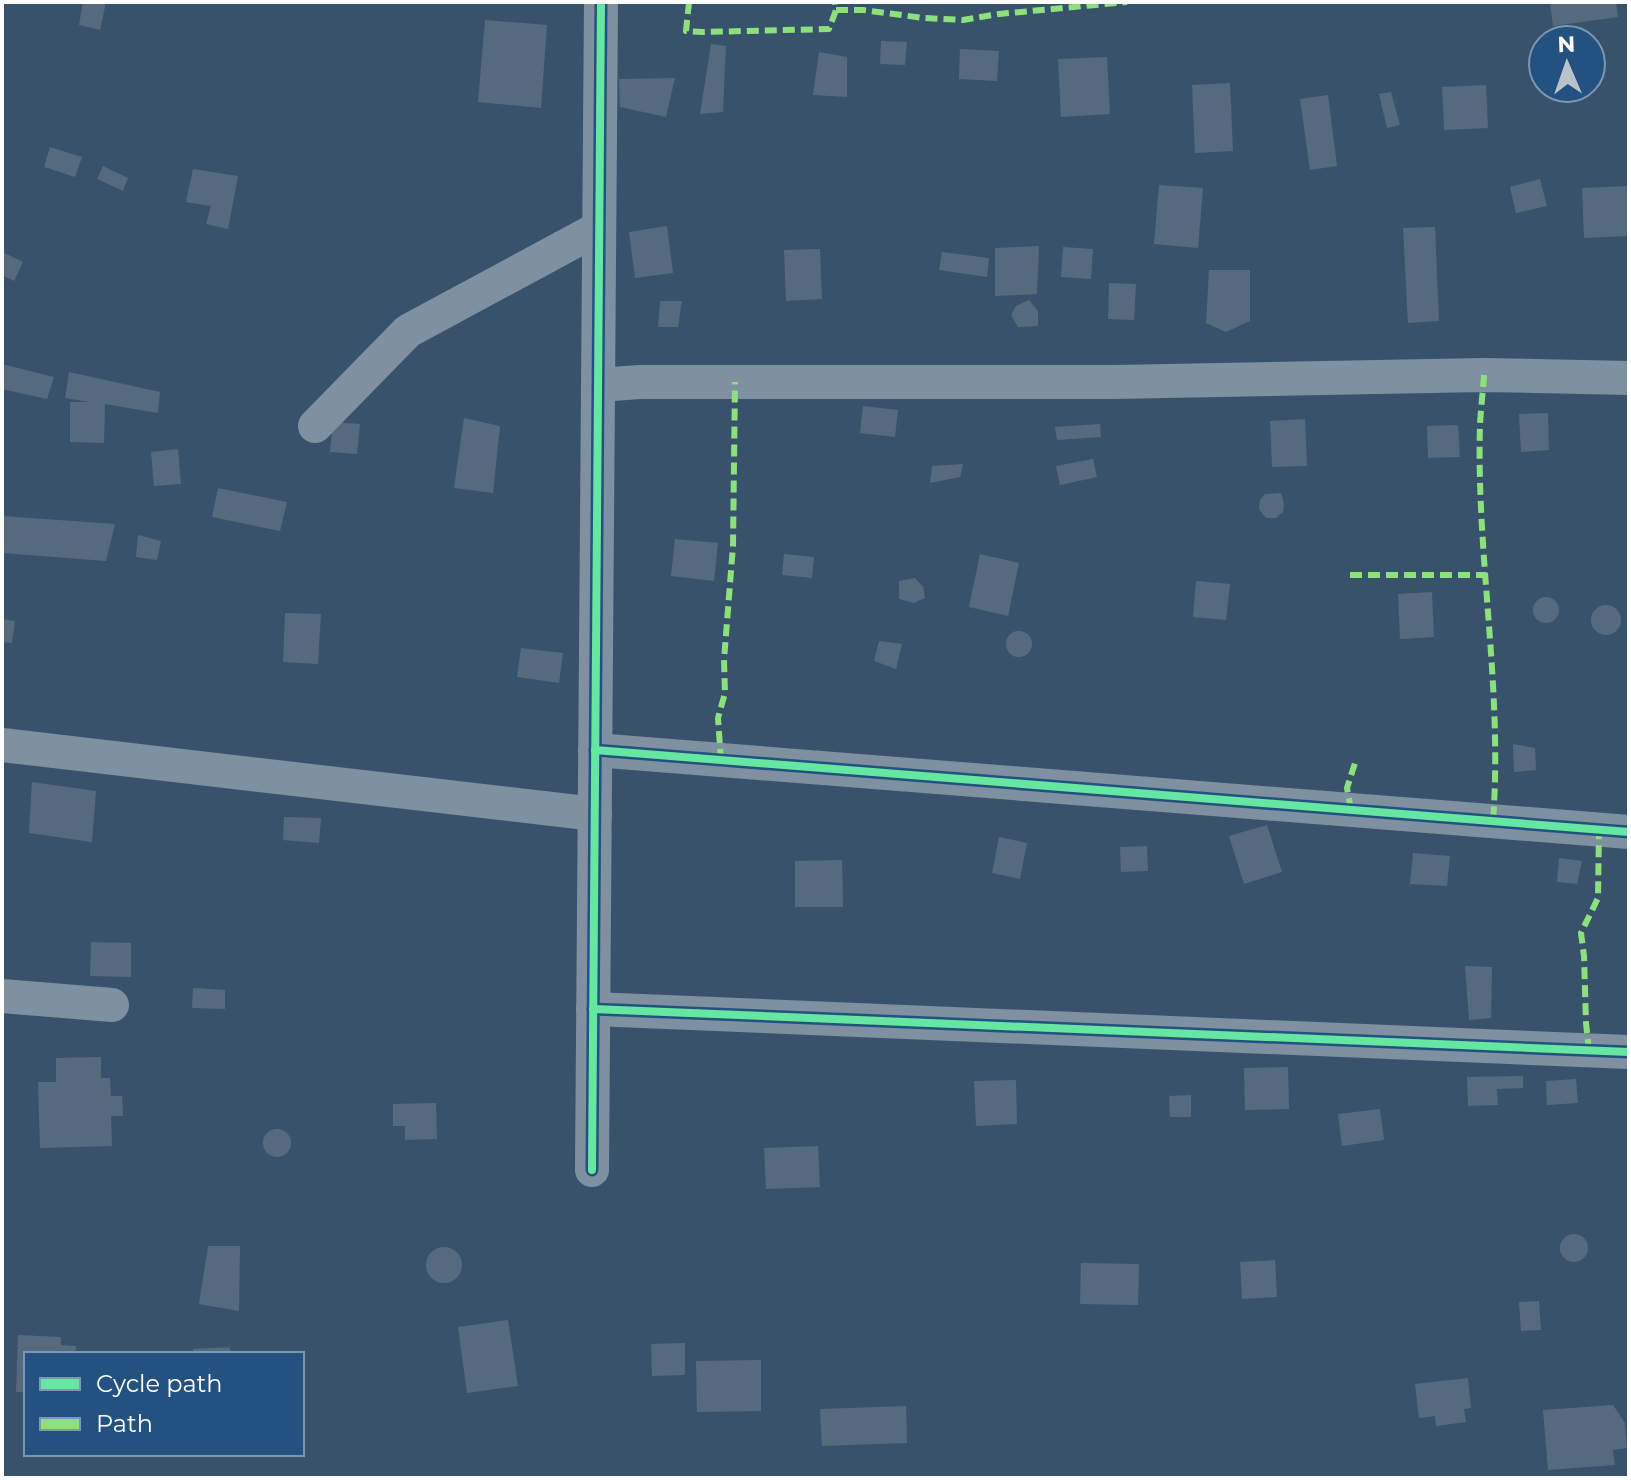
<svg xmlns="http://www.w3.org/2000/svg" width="1631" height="1480" font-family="Montserrat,sans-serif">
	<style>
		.building { fill: #566a7e }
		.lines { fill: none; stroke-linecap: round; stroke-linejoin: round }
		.minor { stroke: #7f90a1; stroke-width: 34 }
		.quiet { stroke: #8de07e; stroke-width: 6; stroke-dasharray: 12 6; stroke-linecap: butt }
		.cycleway-casing { stroke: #245280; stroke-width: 13 }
		.cycleway { stroke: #66e7a1; stroke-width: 8 }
	</style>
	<rect width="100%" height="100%" fill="#39526b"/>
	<g class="building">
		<polygon points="83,2 106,2 100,30 79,25"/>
		<polygon points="1550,2 1616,2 1618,17 1553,26"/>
		<polygon points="485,20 547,25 541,108 478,102"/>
		<polygon points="881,41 907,42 905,65 880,64"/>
		<polygon points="711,44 726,46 723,112 700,114"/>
		<polygon points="960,49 999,51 997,81 959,79"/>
		<polygon points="819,52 847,57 847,97 813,95"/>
		<polygon points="1107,57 1110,114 1061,117 1058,59"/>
		<polygon points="675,78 666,117 620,107 619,79"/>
		<polygon points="1230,83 1233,151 1195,153 1192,85"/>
		<polygon points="1486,85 1488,128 1444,130 1442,87"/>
		<polygon points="1391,92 1400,125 1387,128 1379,94"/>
		<polygon points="1328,95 1337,166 1310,170 1300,99"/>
		<polygon points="50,147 82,157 75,177 44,167"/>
		<polygon points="103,166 128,178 123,191 97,179"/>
		<polygon points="193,169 238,176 228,229 206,224 211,206 186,202"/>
		<polygon points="1540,179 1547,206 1516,213 1510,187"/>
		<polygon points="1159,185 1203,188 1198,248 1154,244"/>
		<polygon points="1629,186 1629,236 1584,238 1582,188"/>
		<polygon points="667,226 673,273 635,278 629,232"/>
		<polygon points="1435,227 1439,321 1408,323 1403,228"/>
		<polygon points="1039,246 1037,294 995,296 995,248"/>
		<polygon points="1063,247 1093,249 1091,279 1061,277"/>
		<polygon points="820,249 822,299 786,301 784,250"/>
		<polygon points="2,252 23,262 14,281 2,275"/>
		<polygon points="942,252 989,258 987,277 939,270"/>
		<polygon points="1209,270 1250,270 1250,321 1226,332 1206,323"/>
		<polygon points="1109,283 1136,284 1134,320 1108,319"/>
		<polygon points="1029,300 1038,311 1038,326 1018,327 1011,315 1016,306"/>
		<polygon points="660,301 682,301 678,327 658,327"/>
		<polygon points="2,364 54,377 47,399 2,389"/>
		<polygon points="69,372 160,392 158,413 105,404 104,443 70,442 70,402 89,402 65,398"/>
		<polygon points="863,406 898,410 895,437 860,433"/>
		<polygon points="1548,413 1549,450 1521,452 1519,414"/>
		<polygon points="464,418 500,426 493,493 454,488"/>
		<polygon points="1305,419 1307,466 1272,467 1270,421"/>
		<polygon points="333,422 360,424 357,454 330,452"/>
		<polygon points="1100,424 1101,437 1057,440 1055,427"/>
		<polygon points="1458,425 1460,457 1428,458 1427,426"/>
		<polygon points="178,449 181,484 154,486 151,452"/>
		<polygon points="1093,459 1097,477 1060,485 1056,466"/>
		<polygon points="963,464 960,477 930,483 932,466"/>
		<polygon points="218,488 287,502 280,531 212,517"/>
		<polygon points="1281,493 1284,504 1283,512 1276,518 1266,518 1259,509 1260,500 1265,494"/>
		<polygon points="2,516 115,524 106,561 2,553"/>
		<polygon points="138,535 161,541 157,560 136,557"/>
		<polygon points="675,539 718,543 714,581 671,576"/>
		<polygon points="784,554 814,557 812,578 782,575"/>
		<polygon points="980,554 1019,563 1008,616 969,607"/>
		<polygon points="915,578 923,587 925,598 914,603 899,599 899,581"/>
		<polygon points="1196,581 1230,584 1226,620 1193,617"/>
		<polygon points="1432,592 1434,637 1400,639 1398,594"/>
		<circle cx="1546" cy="610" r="13"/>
		<circle cx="1606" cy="620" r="15"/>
		<polygon points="285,613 321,614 318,664 283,662"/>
		<polygon points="2,619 15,621 12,643 2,642"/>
		<circle cx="1019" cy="644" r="13"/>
		<polygon points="879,641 902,644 896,669 874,661"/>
		<polygon points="521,648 563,653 559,683 517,677"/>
		<polygon points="1513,744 1535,748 1536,770 1514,772"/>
		<polygon points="32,782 96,791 92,842 29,833"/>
		<polygon points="284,817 321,818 319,843 283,840"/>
		<polygon points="1267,825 1282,872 1244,884 1229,836"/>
		<polygon points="999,837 1027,843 1020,879 992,873"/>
		<polygon points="1147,846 1148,871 1121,872 1120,847"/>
		<polygon points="1413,853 1450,856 1447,886 1410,884"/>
		<polygon points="1559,858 1582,861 1577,884 1557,882"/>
		<polygon points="842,860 843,907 795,907 795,861"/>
		<polygon points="91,942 131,943 131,977 90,976"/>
		<polygon points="1465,966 1492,967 1491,1018 1469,1020"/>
		<polygon points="193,988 225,990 225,1009 192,1008"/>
		<polygon points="101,1057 101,1078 110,1078 111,1096 122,1096 123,1116 111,1116 112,1146 40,1148 38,1082 56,1082 56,1058"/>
		<polygon points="1288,1067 1289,1109 1245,1110 1244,1068"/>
		<polygon points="1523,1076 1523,1088 1497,1089 1498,1105 1468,1106 1467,1077"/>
		<polygon points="1576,1079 1578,1103 1547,1105 1546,1081"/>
		<polygon points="1016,1080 1017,1124 976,1126 974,1081"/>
		<polygon points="1191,1095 1191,1117 1170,1117 1169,1096"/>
		<polygon points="436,1103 437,1139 405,1140 405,1126 393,1126 393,1104"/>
		<polygon points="1380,1109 1384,1140 1342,1146 1338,1114"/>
		<circle cx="277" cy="1143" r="14"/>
		<polygon points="818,1146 820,1187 766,1189 764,1148"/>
		<circle cx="1574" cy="1248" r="14"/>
		<polygon points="208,1246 240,1246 239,1311 199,1304"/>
		<circle cx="444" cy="1265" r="18"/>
		<polygon points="1275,1260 1277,1297 1242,1299 1240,1262"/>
		<polygon points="1081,1263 1139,1264 1138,1305 1080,1304"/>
		<polygon points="1539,1301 1541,1330 1521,1331 1519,1302"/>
		<polygon points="508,1320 518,1386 467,1393 458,1327"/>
		<polygon points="18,1335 61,1337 61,1345 76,1346 75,1354 26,1354 26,1392 16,1392"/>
		<polygon points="685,1343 685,1375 652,1376 651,1344"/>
		<polygon points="230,1347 230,1354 193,1354 193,1349"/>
		<polygon points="761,1360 761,1411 697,1412 696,1361"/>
		<polygon points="1468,1378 1471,1408 1464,1409 1466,1422 1436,1426 1435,1416 1419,1418 1415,1384"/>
		<polygon points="1613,1405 1625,1423 1627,1448 1613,1450 1615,1465 1548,1470 1543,1410"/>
		<polygon points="906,1406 907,1443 822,1446 820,1409"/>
	</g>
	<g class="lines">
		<g class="minor">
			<polyline points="598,385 640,382 1115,382 1484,375 1629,378"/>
			<polyline points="315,426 408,331 599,228"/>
			<polyline points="2,745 595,814"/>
			<polyline points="595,750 1629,832"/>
			<polyline points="2,996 112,1005"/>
			<polyline points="593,1009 1629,1052"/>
			<polyline points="592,1170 601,2"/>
		</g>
		<g class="quiet">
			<polyline points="689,2 686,31 703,32 829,29 836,10 835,2"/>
			<polyline points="836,10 863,10 924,18 963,20 999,14 1127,2"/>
			<path d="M1484 375C1483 391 1481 407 1480 424 1476 556 1503 688 1493 821"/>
			<polyline points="1350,575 1486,575"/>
			<polyline points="721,761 718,718 725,693 724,660 733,546 735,382"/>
			<polyline points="1351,810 1347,788 1355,763"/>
			<polyline points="1589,1051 1586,1023 1584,956 1581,933 1598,898 1599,830"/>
		</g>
		<g class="cycleway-casing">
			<g id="cycleway">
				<polyline points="595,750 1629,832"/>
				<polyline points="593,1009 1629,1052"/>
				<polyline points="592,1170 601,2"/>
			</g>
		</g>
		<use href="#cycleway" class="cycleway"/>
	</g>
	<rect width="1631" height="1480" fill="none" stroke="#ffffff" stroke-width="8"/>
	<rect x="24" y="1352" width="280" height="104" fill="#245280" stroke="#7c97b3" stroke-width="2"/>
	<rect x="40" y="1378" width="40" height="12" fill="#66e7a1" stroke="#7c97b3" stroke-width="2"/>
	<text x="96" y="1392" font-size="24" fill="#ffffff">Cycle path</text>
	<rect x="40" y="1418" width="40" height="12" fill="#8de07e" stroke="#7c97b3" stroke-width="2"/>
	<text x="96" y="1432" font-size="24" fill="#ffffff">Path</text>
	<g transform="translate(1567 64) rotate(358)"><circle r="38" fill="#245280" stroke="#7c97b3" stroke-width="2"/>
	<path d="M0-6L14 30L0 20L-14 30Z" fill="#bac2cb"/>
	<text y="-12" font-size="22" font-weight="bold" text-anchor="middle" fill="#ffffff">N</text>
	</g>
</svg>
